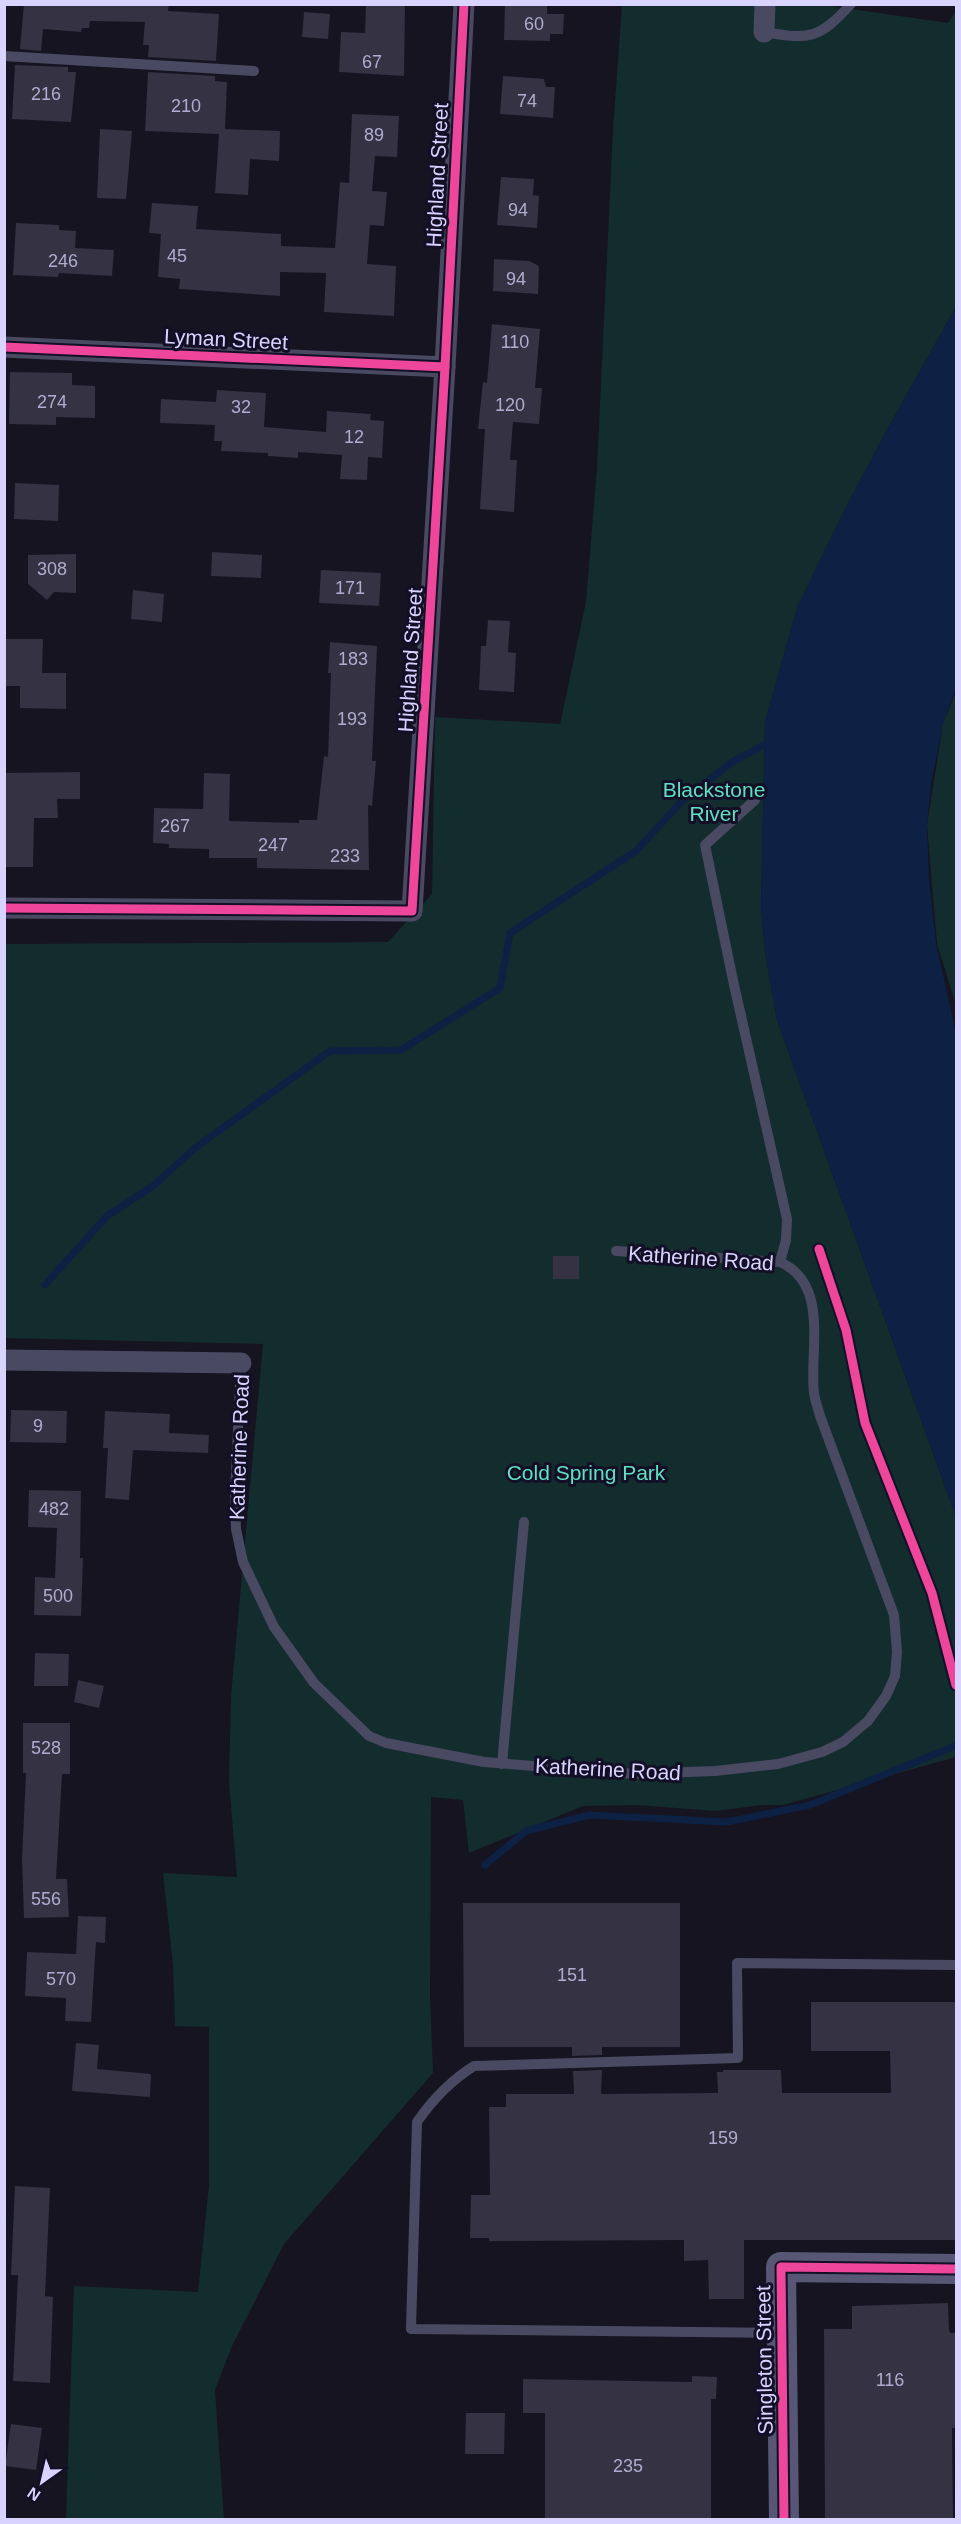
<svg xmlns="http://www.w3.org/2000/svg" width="961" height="2524" font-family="Arial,sans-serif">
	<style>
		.green { fill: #132c2d }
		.water { fill: #0d2144 }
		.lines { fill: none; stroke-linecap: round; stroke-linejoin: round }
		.stream { stroke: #0d2144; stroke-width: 7 }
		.building { fill: #343243 }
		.lane { stroke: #4a4962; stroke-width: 10 }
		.street { stroke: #4a4962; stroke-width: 21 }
		.secondary { stroke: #575674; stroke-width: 30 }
		.cycleway-casing { stroke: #130f26; stroke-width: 13 }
		.cycleway { stroke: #ed469a; stroke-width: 9 }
		.labels { text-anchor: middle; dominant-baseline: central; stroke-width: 6; stroke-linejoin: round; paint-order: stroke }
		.number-label { font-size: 18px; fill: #b0acd0 }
		.street-label { font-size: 21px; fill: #d9d4ff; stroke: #130f26 }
		.park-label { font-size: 21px; fill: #5fe0c0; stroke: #130f26 }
	</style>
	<rect width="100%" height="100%" fill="#161421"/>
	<g class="green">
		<polygon points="622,5 824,5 948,23 956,11 956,307 893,419 845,509 797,608 765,722 761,907 765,952 777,1020 956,1517 956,1757 783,1805 762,1805 716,1811 637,1805 583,1806 469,1853 463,1800 431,1797 430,1996 433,2073 284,2244 232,2346 215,2390 224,2519 66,2519 74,2286 198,2292 209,2185 209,2027 175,2026 173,1965 163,1873 237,1877 229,1782 231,1696 263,1344 5,1338 5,944 388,942 432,894 435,717 560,724 586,602 597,468 613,130"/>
		<polygon points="956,692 956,1005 937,944 927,825 943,723"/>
	</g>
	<polygon class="water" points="956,307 956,689 943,723 931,785 927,825 929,879 936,943 956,1033 956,1517 777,1020 765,952 761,907 765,722 797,608 845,509 893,419"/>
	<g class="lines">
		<g class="stream">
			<polyline points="45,1285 107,1216 153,1186 195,1148 330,1051 401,1050 500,988 510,933 636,851 682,801 732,762 770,742"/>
			<polyline points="485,1865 526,1831 589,1815 727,1822 810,1805 955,1746"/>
		</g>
	</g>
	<g class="building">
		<polygon points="24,4 169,4 168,11 219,14 216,61 148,57 149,45 143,45 145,22 90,21 89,28 82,28 81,32 43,29 41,51 20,49"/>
		<polygon points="366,4 405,4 404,76 339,72 341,32 365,33"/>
		<polygon points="505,4 547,4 547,14 564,14 563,34 550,34 550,41 504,40"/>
		<polygon points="304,12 330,14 328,39 302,37"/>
		<polygon points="15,65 68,67 68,72 76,72 71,122 12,119"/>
		<polygon points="148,72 215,76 215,81 227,82 225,129 280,131 279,161 250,159 248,195 215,193 219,134 145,131"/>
		<polygon points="503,76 544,79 546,87 555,87 553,118 500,114"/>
		<polygon points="352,114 399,116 397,157 375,156 372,191 387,192 384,226 370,225 367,264 396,266 394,316 324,312 326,273 280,272 280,296 179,289 180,279 158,277 161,234 149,233 152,203 198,206 196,229 281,234 281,246 335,248 340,182 349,183"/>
		<polygon points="100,129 132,131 126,199 97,198"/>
		<polygon points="501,177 534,179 533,195 539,196 537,228 497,225"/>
		<polygon points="16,223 59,225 59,230 76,231 75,248 114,250 112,276 59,273 58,277 13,275"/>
		<polygon points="494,259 529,261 539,266 538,294 493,291"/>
		<polygon points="492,324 540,329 535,388 542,388 539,424 513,422 510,460 517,460 514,512 480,509 485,429 478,429 483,382 487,383"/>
		<polygon points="10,372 72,373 72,385 95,386 95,418 56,417 56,425 9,424"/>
		<polygon points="217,390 266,393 264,427 326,432 327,411 371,414 370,420 384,421 382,458 368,457 367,480 340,479 342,455 298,452 298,458 268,456 268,453 221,451 222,441 214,441 215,425 160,423 161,399 216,402"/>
		<polygon points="15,483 59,485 58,521 14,519"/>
		<polygon points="212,552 262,555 261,578 211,576"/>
		<polygon points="76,554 76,593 54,592 47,600 28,584 28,555"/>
		<polygon points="321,570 381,573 379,606 319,603"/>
		<polygon points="133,590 164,594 162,622 131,619"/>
		<polygon points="488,620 510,621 508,652 516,653 514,692 479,690 481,646 486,646"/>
		<polygon points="4,639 43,639 42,673 66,673 66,709 20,708 20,686 4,686"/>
		<polygon points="330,642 377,646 372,761 376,761 372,806 368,805 369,870 257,868 257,858 209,858 209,849 169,848 169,844 153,843 154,808 203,809 204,773 230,774 229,821 299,823 299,820 317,820 324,756 328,757 331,673 328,673"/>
		<polygon points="80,772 80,799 57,799 58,818 34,818 33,867 4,867 4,773"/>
		<rect x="553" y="1256" width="26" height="23"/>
		<polygon points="11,1410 67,1411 66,1443 10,1442"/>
		<polygon points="105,1411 170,1414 169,1433 209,1435 208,1453 133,1450 129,1500 105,1498 108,1448 103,1448"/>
		<polygon points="29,1490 81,1491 80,1558 83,1558 81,1616 34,1615 35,1577 55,1578 57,1528 28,1527"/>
		<polygon points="35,1653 69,1654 68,1686 34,1686"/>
		<polygon points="78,1680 104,1686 99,1708 74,1702"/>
		<polygon points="23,1723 70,1723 70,1774 62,1774 56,1879 67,1879 69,1917 24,1918 22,1859 26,1773 23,1773"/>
		<polygon points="463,1903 680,1903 680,2047 602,2047 602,2055 572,2056 572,2047 464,2047"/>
		<polygon points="78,1916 106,1917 105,1943 96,1942 91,2022 65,2021 66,1998 25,1996 27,1952 76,1954"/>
		<polygon points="811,2002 957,2002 957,2240 744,2240 744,2299 709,2299 708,2260 684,2261 684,2240 489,2241 489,2238 470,2238 471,2195 490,2195 489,2107 506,2107 506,2094 574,2094 573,2071 602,2070 601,2094 718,2093 717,2072 723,2072 723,2070 781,2070 782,2093 891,2093 890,2051 811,2051"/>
		<polygon points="76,2043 99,2045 97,2069 151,2074 150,2097 72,2091"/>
		<polygon points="15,2186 50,2188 45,2296 53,2297 50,2383 13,2381 18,2275 11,2275"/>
		<polygon points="948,2303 949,2329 950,2333 957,2333 957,2428 952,2428 953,2520 825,2520 824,2329 852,2329 852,2306"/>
		<polygon points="692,2376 717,2377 716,2399 711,2399 711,2520 545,2520 545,2413 523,2413 523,2379 692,2382"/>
		<polygon points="466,2413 505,2413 504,2454 465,2454"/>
		<polygon points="11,2424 42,2428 36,2470 5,2466"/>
	</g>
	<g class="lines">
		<g class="lane">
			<path d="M764 32C810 40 819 39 851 4"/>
			<polyline points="4,56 254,71"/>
			<polyline points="755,800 705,845 734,985 787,1219 786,1240 780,1262"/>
			<path d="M241 1363 235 1494 236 1529 243 1562 274 1627 314 1683 369 1736 386 1743 484 1762 636 1774 715 1771 778 1764 822 1752 843 1742 868 1721 886 1696 895 1676 897 1652 894 1615 820 1416C818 1408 815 1401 814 1393 809 1351 830 1284 780 1262L616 1251"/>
			<polyline points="502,1764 524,1522"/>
			<path d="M780 2333 411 2329 417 2122C433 2099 450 2081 474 2066L738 2058 737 1963 956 1965"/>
		</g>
		<g class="street">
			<polyline points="764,32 765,4"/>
			<polyline points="4,347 445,367"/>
			<polyline points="4,908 412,911 445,367 464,4"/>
			<polyline points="4,1360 241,1363"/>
		</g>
		<polyline class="secondary" points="784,2520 781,2267 956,2269"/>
		<g class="cycleway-casing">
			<g id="cycleway">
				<polyline points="4,347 445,367"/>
				<polyline points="4,908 412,911 445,367 464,4"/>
				<polyline points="819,1249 846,1330 865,1423 932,1593 956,1685"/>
				<polyline points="784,2520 781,2267 956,2269"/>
			</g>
		</g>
		<use href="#cycleway" class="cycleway"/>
	</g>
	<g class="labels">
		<g class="number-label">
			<text x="534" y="24">60</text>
			<text x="372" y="62">67</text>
			<text x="46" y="94">216</text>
			<text x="527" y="101">74</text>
			<text x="186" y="106">210</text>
			<text x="374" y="135">89</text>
			<text x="518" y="210">94</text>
			<text x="177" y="256">45</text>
			<text x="63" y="261">246</text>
			<text x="516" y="279">94</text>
			<text x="515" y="342">110</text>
			<text x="52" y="402">274</text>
			<text x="510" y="405">120</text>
			<text x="241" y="407">32</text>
			<text x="354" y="437">12</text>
			<text x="52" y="569">308</text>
			<text x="350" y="588">171</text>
			<text x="353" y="659">183</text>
			<text x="352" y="719">193</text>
			<text x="175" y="826">267</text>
			<text x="273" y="845">247</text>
			<text x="345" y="856">233</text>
			<text x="38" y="1426">9</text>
			<text x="54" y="1509">482</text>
			<text x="58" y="1596">500</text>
			<text x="46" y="1748">528</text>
			<text x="46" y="1899">556</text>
			<text x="572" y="1975">151</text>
			<text x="61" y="1979">570</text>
			<text x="723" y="2138">159</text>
			<text x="890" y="2380">116</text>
			<text x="628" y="2466">235</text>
		</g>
		<g class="street-label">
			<text transform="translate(437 175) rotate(-87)">Highland Street</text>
			<text transform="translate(226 339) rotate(3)">Lyman Street</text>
			<text transform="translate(410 660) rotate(-86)">Highland Street</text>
			<text transform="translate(701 1258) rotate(4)">Katherine Road</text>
			<text transform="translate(239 1447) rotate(-88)">Katherine Road</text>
			<text transform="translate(608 1769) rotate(3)">Katherine Road</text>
			<text transform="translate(764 2360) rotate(-91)">Singleton Street</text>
		</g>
		<g class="park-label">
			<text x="714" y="789">Blackstone<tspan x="714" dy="24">River</tspan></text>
			<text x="586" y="1472">Cold Spring Park</text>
		</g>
	</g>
	<rect width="961" height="2524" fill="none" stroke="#d9d4ff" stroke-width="12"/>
	<g transform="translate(42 2482) rotate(214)" stroke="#130f26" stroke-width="4.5" paint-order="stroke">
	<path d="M0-4.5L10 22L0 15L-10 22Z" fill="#d9d4ff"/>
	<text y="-9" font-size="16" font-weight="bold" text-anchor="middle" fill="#d9d4ff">N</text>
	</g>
</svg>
